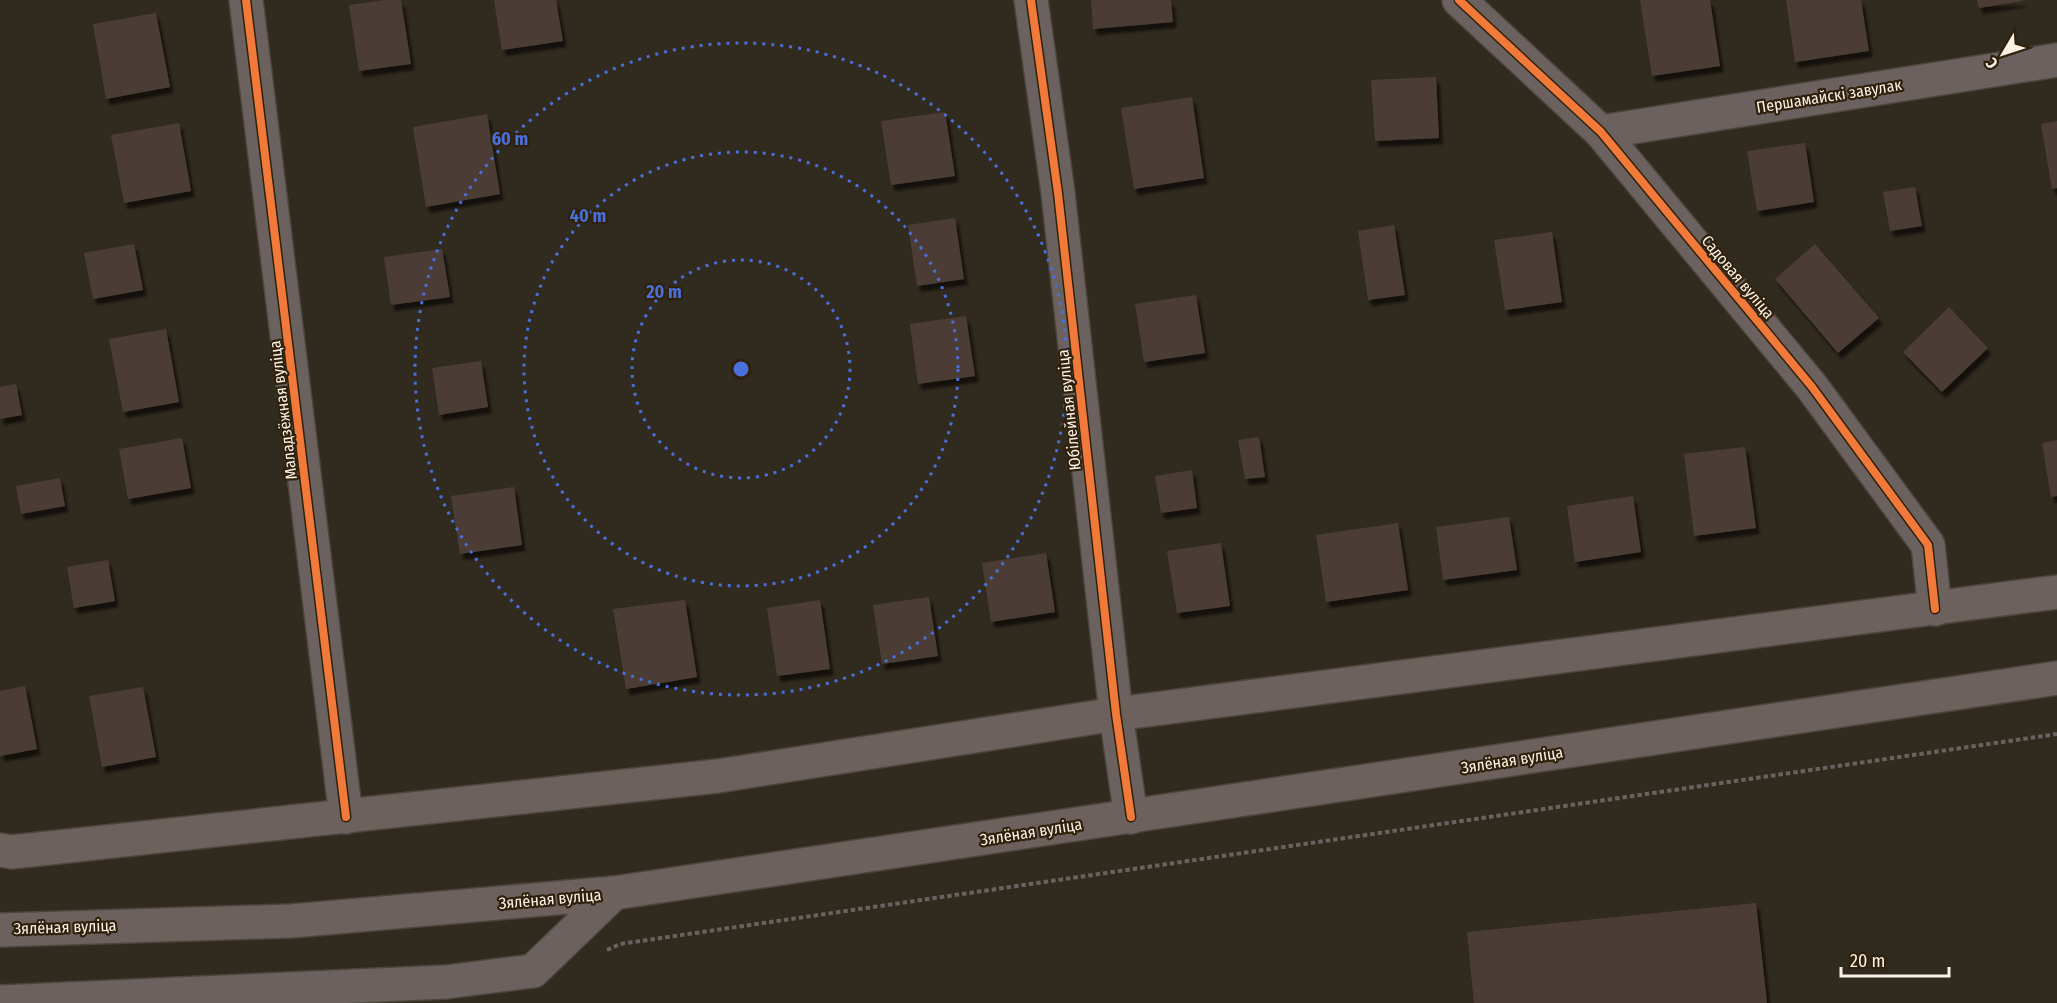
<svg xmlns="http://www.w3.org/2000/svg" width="2057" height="1003" font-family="'Fira Sans Condensed',sans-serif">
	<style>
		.building { fill: #4b3e35; filter: url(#shadow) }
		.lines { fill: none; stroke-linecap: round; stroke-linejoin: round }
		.minor-casing { stroke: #4c453c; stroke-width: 36 }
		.major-casing { stroke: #4c453c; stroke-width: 36 }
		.path { stroke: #69625e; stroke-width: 4; stroke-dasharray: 4.5 3; stroke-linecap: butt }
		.minor { stroke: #6b6260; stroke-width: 33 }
		.major { stroke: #6c615d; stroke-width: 33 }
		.cycleway-casing { stroke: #2f210c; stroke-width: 11 }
		.cycleway { stroke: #f17a3a; stroke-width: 8 }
		.ring { fill: none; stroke: #496fdb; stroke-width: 3; stroke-dasharray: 3 6 }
		.labels { text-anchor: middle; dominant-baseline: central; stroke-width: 4.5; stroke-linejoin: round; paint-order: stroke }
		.street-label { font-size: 16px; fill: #fbf2e5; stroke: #2f210c }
		.centre { fill: #496fdb; stroke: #2f210c; stroke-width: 3 }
		.ring-label { font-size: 18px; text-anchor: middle; font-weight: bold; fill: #496fdb; stroke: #2f210c; stroke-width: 4.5; stroke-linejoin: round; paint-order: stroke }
	</style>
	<defs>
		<filter id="shadow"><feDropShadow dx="3.5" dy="6" stdDeviation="1.5" flood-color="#0009"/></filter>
	</defs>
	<rect width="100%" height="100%" fill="#312a1e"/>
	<g class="building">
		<polygon points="385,0 401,0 411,64 359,71 349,5"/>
		<polygon points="494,0 556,0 563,41 502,50"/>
		<polygon points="1091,0 1171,0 1173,22 1093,29"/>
		<polygon points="1640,0 1710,0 1720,66 1652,76"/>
		<polygon points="1786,0 1861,0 1869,51 1795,62"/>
		<polygon points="1977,0 2023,0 2023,1 1979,8"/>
		<polygon points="156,13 170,87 106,99 93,24"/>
		<polygon points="1436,77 1439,138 1375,141 1371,80"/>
		<polygon points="1192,97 1204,178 1134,189 1121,108"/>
		<polygon points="945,112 955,176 891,185 881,121"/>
		<polygon points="487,114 500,194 426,207 413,127"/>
		<polygon points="2057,121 2057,188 2052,189 2041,124"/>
		<polygon points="179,123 191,191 124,203 111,135"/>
		<polygon points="1805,143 1814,202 1757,211 1747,151"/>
		<polygon points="1915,187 1922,226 1890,231 1883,192"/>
		<polygon points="955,218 964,279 917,286 908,225"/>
		<polygon points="1394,225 1405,295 1368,300 1358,231"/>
		<polygon points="1552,232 1562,302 1505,310 1494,240"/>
		<polygon points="134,244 143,290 93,299 84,253"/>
		<polygon points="1815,244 1879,318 1838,353 1775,279"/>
		<polygon points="442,249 450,297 391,305 384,257"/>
		<polygon points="1196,295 1205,353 1144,362 1135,304"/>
		<polygon points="1949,307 1988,348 1942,392 1903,352"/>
		<polygon points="966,316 975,376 918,384 910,324"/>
		<polygon points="166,329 179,402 123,412 109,339"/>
		<polygon points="481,361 488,407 439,415 432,368"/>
		<polygon points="16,384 22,415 0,419 0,387"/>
		<polygon points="1259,437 1265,477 1245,479 1238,440"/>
		<polygon points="182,438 191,488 128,499 119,449"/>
		<polygon points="2057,440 2057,496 2051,497 2042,443"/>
		<polygon points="1745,447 1756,528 1694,536 1684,454"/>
		<polygon points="1192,470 1197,508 1161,513 1155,476"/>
		<polygon points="60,478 65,506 21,514 16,486"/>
		<polygon points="514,487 522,545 460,554 451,496"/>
		<polygon points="1633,496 1641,552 1575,562 1567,506"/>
		<polygon points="1509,517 1517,570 1443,580 1436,527"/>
		<polygon points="1398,523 1408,590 1326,602 1316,535"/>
		<polygon points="1221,543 1230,606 1177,613 1167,551"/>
		<polygon points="1046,553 1055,612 991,622 982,563"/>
		<polygon points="108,560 115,601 74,608 67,567"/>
		<polygon points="929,597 938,656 882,664 873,605"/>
		<polygon points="685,600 697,677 626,689 613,609"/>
		<polygon points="820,600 830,669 777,676 767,608"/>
		<polygon points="25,686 37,749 0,756 0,691"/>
		<polygon points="143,687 156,757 102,767 89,696"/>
		<polygon points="1756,903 1767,1003 1474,1003 1467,932"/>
	</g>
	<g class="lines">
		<g class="minor-casing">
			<g id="minor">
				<polyline points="246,0 346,817"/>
				<polyline points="1031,0 1058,193 1116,714 1131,817"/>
				<polyline points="1459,0 1601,132 1812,387 1928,545 1935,609"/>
				<polyline points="1601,132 2057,60"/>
				<polyline points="0,1002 446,982 533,971 614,893"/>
			</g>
		</g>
		<g class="major-casing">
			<g id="major">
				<polyline points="0,850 12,852 718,776 1116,714 2057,592"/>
				<polyline points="0,930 291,921 614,893 2057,678"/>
			</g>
		</g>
		<polyline class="path" points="607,950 620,944 2057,734"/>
		<use href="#minor" class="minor"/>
		<use href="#major" class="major"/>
		<g class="cycleway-casing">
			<g id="cycleway">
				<polyline points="246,0 346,817"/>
				<polyline points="1031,0 1058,193 1116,714 1131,817"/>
				<polyline points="1459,0 1601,132 1812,387 1928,545 1935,609"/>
			</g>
		</g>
		<use href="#cycleway" class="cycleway"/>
	</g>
	<g class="ring">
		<circle cx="741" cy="369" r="109"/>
		<circle cx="741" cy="369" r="217"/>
		<circle cx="741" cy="369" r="326"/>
	</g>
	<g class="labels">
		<g class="street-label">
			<text transform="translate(1829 96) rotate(-9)">Першамайскі завулак</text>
			<text transform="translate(1738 277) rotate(50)">Садовая вуліца</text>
			<text transform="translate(283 410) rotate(-97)">Маладзёжная вуліца</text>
			<text transform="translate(1069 410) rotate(-96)">Юбілейная вуліца</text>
			<text transform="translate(1512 760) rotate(-9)">Зялёная вуліца</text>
			<text transform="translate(1031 832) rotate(-9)">Зялёная вуліца</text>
			<text transform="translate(550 899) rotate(-5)">Зялёная вуліца</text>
			<text transform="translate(65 927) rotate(-2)">Зялёная вуліца</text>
		</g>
	</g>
	<circle cx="741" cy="369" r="9" class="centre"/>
	<g class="ring-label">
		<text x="510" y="145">60 m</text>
		<text x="588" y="222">40 m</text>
		<text x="664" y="298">20 m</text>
	</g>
	<g transform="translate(2003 54) rotate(231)" stroke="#2f210c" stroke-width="4.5" paint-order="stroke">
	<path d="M0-4.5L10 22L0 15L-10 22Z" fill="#fbf2e5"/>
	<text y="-9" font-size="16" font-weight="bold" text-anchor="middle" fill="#fbf2e5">С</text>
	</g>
	<path d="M1841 967v9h108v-9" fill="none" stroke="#fbf2e5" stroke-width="3"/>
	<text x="1850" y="967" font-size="18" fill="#fbf2e5" stroke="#2f210c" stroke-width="4.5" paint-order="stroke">20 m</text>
</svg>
